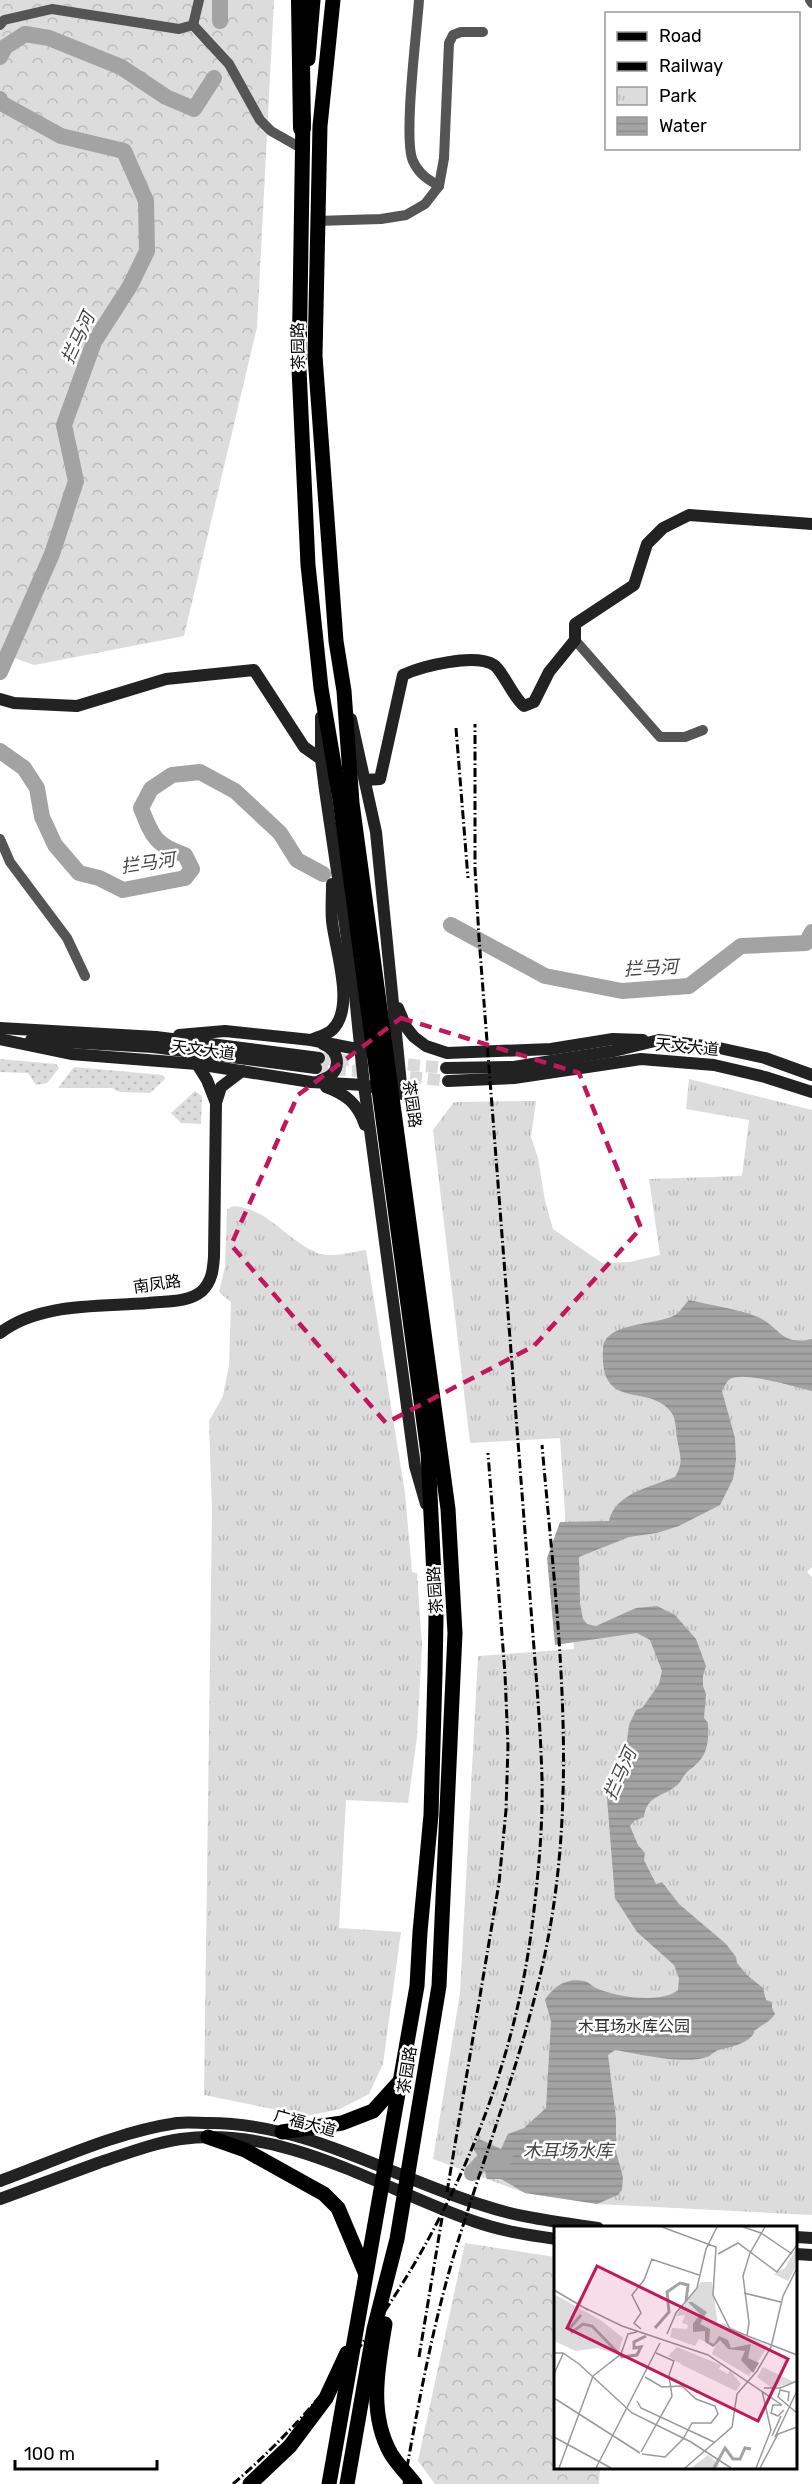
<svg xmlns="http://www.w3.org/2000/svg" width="812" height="2484" font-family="Rubik,'Noto Sans SC',sans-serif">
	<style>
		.grass { fill: url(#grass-dots) }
		.forest { fill: url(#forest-crowns) }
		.park { fill: url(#park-tufts) }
		.water { fill: url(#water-rules) }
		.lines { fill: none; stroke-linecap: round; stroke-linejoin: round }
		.river { stroke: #a3a3a3; stroke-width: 16 }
		.secondary-tunnel { stroke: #d9d9d9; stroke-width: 12; stroke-dasharray: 12 6; stroke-linecap: butt }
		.street { stroke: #555; stroke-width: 10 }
		.secondary { stroke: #222; stroke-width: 12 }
		.primary { stroke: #000; stroke-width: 15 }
		.highway { stroke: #000; stroke-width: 18 }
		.rail { stroke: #000; stroke-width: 3; stroke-dasharray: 9 3 1.5 3; stroke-linecap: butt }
		.marked { fill: none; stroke: #c2185b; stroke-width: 4.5; stroke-dasharray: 12 8; stroke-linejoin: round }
		.labels { text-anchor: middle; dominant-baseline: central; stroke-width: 5; stroke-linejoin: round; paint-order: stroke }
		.street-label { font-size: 16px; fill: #000; stroke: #fff }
		.park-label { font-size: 16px; fill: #333; stroke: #fff }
		.water-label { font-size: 18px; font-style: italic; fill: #444; stroke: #fff }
		.inset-river { fill: none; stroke: #a3a3a3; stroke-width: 3 }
		.inset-road { fill: none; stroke: #999; stroke-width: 1.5 }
		.view { fill: #c2185b; fill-opacity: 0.15; stroke: #c2185b; stroke-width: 3 }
		.inset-edge { fill: none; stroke: #000; stroke-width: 3 }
	</style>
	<defs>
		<pattern id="grass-dots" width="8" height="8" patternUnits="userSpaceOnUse" patternTransform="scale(1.5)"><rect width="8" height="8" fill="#dcdcdc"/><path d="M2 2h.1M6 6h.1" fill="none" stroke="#bbb" stroke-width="1.8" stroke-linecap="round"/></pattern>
		<pattern id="forest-crowns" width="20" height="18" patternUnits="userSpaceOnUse" patternTransform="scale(1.5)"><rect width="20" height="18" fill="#dcdcdc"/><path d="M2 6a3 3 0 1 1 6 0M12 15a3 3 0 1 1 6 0" fill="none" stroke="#bbb"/></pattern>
		<pattern id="park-tufts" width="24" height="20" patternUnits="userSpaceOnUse" patternTransform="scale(1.5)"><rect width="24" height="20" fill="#dcdcdc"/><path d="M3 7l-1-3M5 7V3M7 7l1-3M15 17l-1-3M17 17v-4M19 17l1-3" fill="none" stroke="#bbb"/></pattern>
		<pattern id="water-rules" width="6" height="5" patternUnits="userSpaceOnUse" patternTransform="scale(1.5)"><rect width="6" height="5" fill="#a3a3a3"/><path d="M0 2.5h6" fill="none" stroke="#8b8b8b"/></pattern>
	</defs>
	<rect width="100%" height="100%" fill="#fff"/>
	<g class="grass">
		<polygon points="0,1059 56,1064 59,1068 47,1083 36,1085 28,1073 0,1072"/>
		<polygon points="74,1067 163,1075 165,1079 150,1093 120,1092 112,1088 58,1088"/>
		<polygon points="195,1091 202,1096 201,1124 181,1123 171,1113"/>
	</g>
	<g class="forest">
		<polygon points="0,0 274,0 257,327 184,636 34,665 0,653"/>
		<polygon points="465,2243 555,2257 556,2468 600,2468 599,2484 435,2484 418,2461"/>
	</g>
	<g class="park">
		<polygon points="689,1079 812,1110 812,1567 807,1572 812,1577 812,2215 597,2204 525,2193 433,2159 460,1993 478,1656 574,1649 560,1438 470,1443 433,1130 454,1102 536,1101 531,1137 538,1158 545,1201 553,1229 602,1263 630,1262 660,1255 649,1179 742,1176 749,1120 686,1109"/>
		<path d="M234 1206C268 1209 285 1238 315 1252 330 1259 351 1252 366 1250L405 1493 412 1572 417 1573 422 1646 417 1737 408 1803 346 1800 339 1928 401 1932 383 2064 369 2094 340 2109 307 2116 204 2095 212 1511 209 1421 223 1396 229 1365 231 1302 219 1292 225 1267 227 1209Z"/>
	</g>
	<path class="water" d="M689 1300C710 1305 739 1309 758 1317 780 1327 780 1346 812 1339V1391C796 1387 744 1371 730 1379 727 1381 724 1387 722 1391L735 1438 736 1460 733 1479 720 1505 679 1526 657 1533 629 1537 579 1557 580 1603 583 1619 587 1624 596 1626 636 1608 657 1606 675 1615 696 1639 706 1666 703 1676V1686L706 1694 704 1718 708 1723C709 1746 707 1758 688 1771 683 1775 681 1783 676 1786 661 1798 647 1795 644 1817L634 1821 630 1826 638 1845 645 1853 644 1860 656 1884 662 1882 679 1904 726 1944 736 1957 737 1963 747 1975 763 1988 766 2000 772 2002V2008L775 2014C770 2022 764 2023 757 2029 751 2033 757 2030 752 2036 744 2045 729 2047 719 2050 714 2051 711 2056 707 2057 684 2065 639 2054 615 2050L608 2055 616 2118V2152L623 2177 622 2190 618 2195 597 2204 525 2193 501 2179H487L482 2162 472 2147 479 2139 501 2149 508 2134 524 2128 546 2108 551 2021 545 2000C554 1986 566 1978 584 1981 589 1982 592 1986 596 1988 615 1997 662 2004 678 1990L679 1978 674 1965 637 1932 615 1898 607 1798 610 1780 623 1772 629 1725 636 1710 643 1707 659 1684 662 1671 650 1640 637 1633 555 1645 547 1558 560 1522 609 1521C615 1493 651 1487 675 1477 684 1462 680 1456 677 1438 676 1431 676 1418 671 1412 649 1382 599 1413 603 1349 604 1321 659 1326 677 1314 681 1310 685 1304 689 1300Z"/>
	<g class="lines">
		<g class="river">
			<polyline points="220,21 220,0"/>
			<polyline points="0,57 5,47 25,34 49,38 121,67 166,97 194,109 214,78"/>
			<polyline points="0,99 1,103 61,136 124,151 146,201 147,251 130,286 94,342 64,425 76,481 52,554 0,672"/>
			<path d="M0 751 24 768 37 788 42 817 55 845 79 873 99 878 123 890 185 878 192 869 185 855C155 845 152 836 141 808L151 789 172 775 200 772 235 791 280 833 297 860 323 874"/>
			<polyline points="451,925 545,976 622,991 689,986 741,946 806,943 812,932"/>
			<polyline points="472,2173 482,2162 505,2158"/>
		</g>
		<g class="secondary-tunnel">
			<polyline points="319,1058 370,1062"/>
			<polyline points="390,1063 446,1068"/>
			<polyline points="316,1068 372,1072"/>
			<polyline points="392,1075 448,1081"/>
		</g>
		<g class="street">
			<path d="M419 0C417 30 403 140 413 161 419 174 427 179 439 186"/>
			<polyline points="810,0 812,3"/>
			<polyline points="0,25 4,20 52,9 179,29 193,25 199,0"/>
			<polyline points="193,25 229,64 260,120 271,131 301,148"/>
			<polyline points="316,221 381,219 406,215 425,204 439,186 444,158 449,43 453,35 461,32 483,32"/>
			<polyline points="575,640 660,737 685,737 703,730"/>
			<polyline points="0,839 10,862 67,938 85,976"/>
		</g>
		<g class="secondary">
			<polyline points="0,699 14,703 77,706 166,679 254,670 304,747 321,759"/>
			<polyline points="321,717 321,759 325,790 354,986 364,1085 415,1466 426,1504"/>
			<path d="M366 780 380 779 403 675C422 666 475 653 494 665 503 671 512 696 524 706L534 702 549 672 575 640V624L634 585 647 544 663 528 689 515 812 524"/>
			<polyline points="398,1008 406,1027 414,1037 426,1046 447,1053 551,1049 613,1039 643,1040"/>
			<polyline points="0,1028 156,1037 319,1058"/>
			<polyline points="179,1035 225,1031 311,1040 367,1051"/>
			<polyline points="0,1039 71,1054 197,1064 311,1082 364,1085 402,1094 376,832 351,719"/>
			<polyline points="31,1040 153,1047 316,1068"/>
			<path d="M311 1040C317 1037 327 1035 332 1030 356 1008 335 950 332 921 331 909 332 896 332 884"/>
			<polyline points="197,1064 207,1080 216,1103"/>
			<polyline points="446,1068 514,1067 614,1051 659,1040 719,1048 765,1058 812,1075"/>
			<path d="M321 1080C342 1075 342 1051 323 1044"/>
			<polyline points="448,1081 514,1078 641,1059 714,1065 765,1077 812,1092"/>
			<path d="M326 1087C346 1094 358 1104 365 1125"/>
			<path d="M0 1333C40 1302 101 1307 148 1303 165 1301 188 1303 202 1291 212 1281 213 1270 214 1257L216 1103 221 1087 242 1071"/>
			<path d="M0 2181C57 2160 116 2132 177 2123 187 2122 199 2123 209 2123 307 2123 391 2177 482 2205 520 2218 559 2222 598 2228"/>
			<path d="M0 2199C33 2187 66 2175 98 2163 125 2154 153 2143 181 2139 286 2125 381 2189 476 2222 502 2231 528 2235 556 2239"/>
			<polyline points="796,2237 812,2238"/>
			<polyline points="796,2254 812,2255"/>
		</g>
		<g class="primary">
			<polyline points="333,0 320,126 315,356 336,641 344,691 352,803 448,1509 455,1633 439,1986 397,2239 374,2329 347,2484"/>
			<polyline points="308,59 313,0"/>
			<polyline points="303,116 299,369 308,565 321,688 340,800 428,1453 436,1617 435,1673 431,1815 420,1932 417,1986 329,2484"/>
			<polyline points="282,2132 342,2123 373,2111 402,2079"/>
			<polyline points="208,2137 245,2150 324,2194 338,2208 365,2272"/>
			<path d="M385 2324C378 2366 368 2414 391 2454 398 2465 407 2474 415 2484"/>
			<polyline points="250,2484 290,2446 326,2398 347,2353"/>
		</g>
		<polyline class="highway" points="300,0 302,128"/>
		<g class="rail">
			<polyline points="456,728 468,878"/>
			<polyline points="447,2192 499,1883 506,1810 508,1746 505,1674 488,1453"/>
			<polyline points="419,2357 442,2218"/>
			<path d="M233 2484C392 2347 506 2134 532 1926 538 1878 543 1828 542 1780 541 1740 538 1700 535 1661L479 938 475 868V724"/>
			<path d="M404 2484C419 2400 434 2317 460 2235 492 2133 531 2033 550 1928 578 1769 556 1606 542 1445"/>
		</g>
	</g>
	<path class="marked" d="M401 1018 579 1073 641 1228 534 1346 386 1423 231 1245 298 1095Z"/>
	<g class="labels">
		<g class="street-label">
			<text transform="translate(298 346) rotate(-91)">茶园路</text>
			<text transform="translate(687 1047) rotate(5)">天文大道</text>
			<text transform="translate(203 1050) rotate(7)">天文大道</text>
			<text transform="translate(412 1104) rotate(82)">茶园路</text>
			<text transform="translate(157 1284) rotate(-8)">南凤路</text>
			<text transform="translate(435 1590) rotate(-94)">茶园路</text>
			<text transform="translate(407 2070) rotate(-81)">茶园路</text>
			<text transform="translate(305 2123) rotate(15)">广福大道</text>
		</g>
		<g class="park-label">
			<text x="634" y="2026">木耳场水库公园</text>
		</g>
		<g class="water-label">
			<text transform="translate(78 338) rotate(-65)">拦马河</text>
			<text transform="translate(148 863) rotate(-8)">拦马河</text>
			<text transform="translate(651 968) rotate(-3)">拦马河</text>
			<text transform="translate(620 1774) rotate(-66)">拦马河</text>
			<text x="568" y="2151">木耳场水库</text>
		</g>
	</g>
	<g transform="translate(554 2226)">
		<rect width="243" height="243" fill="#fff"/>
		<path d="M0 68 48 95 69 112 65 125 62 128 43 122 22 125 0 115ZM209 141 240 156 218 162 203 151Z" fill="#dcdcdc"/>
		<path d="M243 21V39L234 55 220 48 231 42ZM147 56H158L164 99 169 97 214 120 195 150 158 128 161 120 145 113 141 120 116 111 118 102 133 103 134 99 128 97 131 89 122 90ZM123 121 167 139 165 143 174 148 176 144 187 158 182 165 130 140 114 130ZM154 229 165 238 164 242H137Z" fill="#dcdcdc"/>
		<path d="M134 76H138L153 86 146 98 156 103 155 116 160 118 165 110 174 114 177 122 197 118 194 132 205 137 199 147 187 134 191 125 174 123 166 114 159 121 151 116V105L139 106V98L146 88Z" fill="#a3a3a3"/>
		<path class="inset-river" d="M27 89 16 102 18 106 29 98 38 100 68 131 83 129 87 121 80 122V116L92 110M101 102 115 86 113 66 126 57 134 59 132 75M160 242 171 222 179 233H186L191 222 197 223"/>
		<path class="inset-road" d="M108 1 162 21 159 69 176 103 243 129M189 1 207 7 238 28M164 28 184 17 223 46 243 19M97 33 145 49M0 64 34 84M190 67 227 76M31 82 68 100 154 129 228 179M87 103 80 97 87 87 78 69 90 54 98 33M113 108 122 87 143 62 152 23 163 1M193 110 195 97 189 50 196 27 211 1M0 127H9L25 138 78 187 137 216 177 242M0 148 9 128M39 150 67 128 74 108 83 106M210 162H226L243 155M0 172 86 227M83 175 87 182 160 216M234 175 235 166 226 164 224 171 243 187M228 179H219L217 187 224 190 230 184M218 210 227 190M0 211 57 242M221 211 243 165M87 226 118 170 115 149 120 135 102 127M88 228 111 231 129 213 138 197H157L164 188 161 180 142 173 128 160 108 161 91 151M5 242 39 150M42 242 106 117M131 242 178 201 183 168 203 145 217 121 229 70 243 42M202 242 217 204 208 165M206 242 224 208 243 201"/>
		<path class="view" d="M43 40 234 133 204 195 13 102Z"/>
		<rect width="243" height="243" class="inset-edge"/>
	</g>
	<rect x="605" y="12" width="195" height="138" fill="#ffffff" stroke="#999999" stroke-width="1.5"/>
	<rect x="617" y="32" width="30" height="9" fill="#000000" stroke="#999999" stroke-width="1.5"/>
	<text x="659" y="42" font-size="18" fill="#000000">Road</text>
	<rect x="617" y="62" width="30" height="9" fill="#000000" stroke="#999999" stroke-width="1.5"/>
	<text x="659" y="72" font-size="18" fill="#000000">Railway</text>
	<rect x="617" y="87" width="30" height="18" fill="url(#park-tufts)" stroke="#999999" stroke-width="1.5"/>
	<text x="659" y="102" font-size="18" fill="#000000">Park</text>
	<rect x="617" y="117" width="30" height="18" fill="url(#water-rules)" stroke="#999999" stroke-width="1.5"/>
	<text x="659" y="132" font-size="18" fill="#000000">Water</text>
	<path d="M15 2460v9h142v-9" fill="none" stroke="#000000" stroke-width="3"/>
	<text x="24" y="2460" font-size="18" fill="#000000" stroke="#ffffff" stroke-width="4.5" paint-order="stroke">100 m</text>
</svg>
